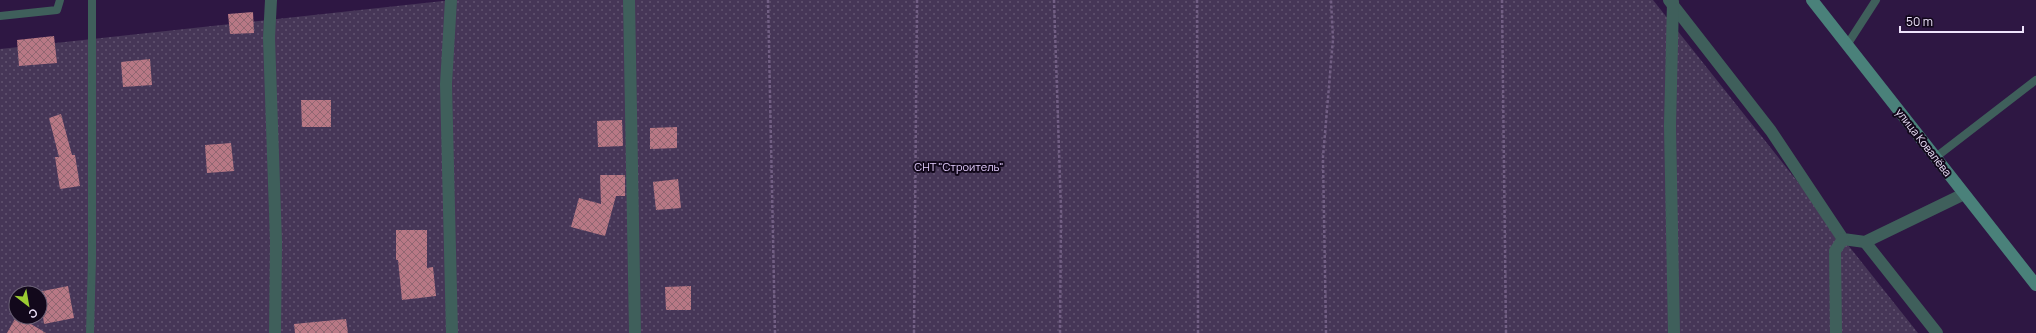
<svg xmlns="http://www.w3.org/2000/svg" width="2036" height="333" font-family="Manrope,sans-serif">
	<style>
		.park { fill: url(#park-dots); fill-rule: evenodd }
		.building { fill: url(#building-cross-hatch) }
		.lines { fill: none; stroke-linecap: round; stroke-linejoin: round }
		.path { stroke: #725f84; stroke-width: 2.5; stroke-dasharray: 3 2; stroke-linecap: butt }
		.lane { stroke: #3f5f5b; stroke-width: 8 }
		.street { stroke: #3f5f5b; stroke-width: 12 }
		.secondary { stroke: #4a817a; stroke-width: 12 }
		.labels { text-anchor: middle; dominant-baseline: central; stroke-width: 4; stroke-linejoin: round; paint-order: stroke }
		.street-label { font-size: 11px; fill: #efe4fc; stroke: #12081b }
		.park-label { font-size: 11px; fill: #e5ceff; stroke: #12081b }
	</style>
	<defs>
		<pattern id="park-dots" width="8" height="8" patternUnits="userSpaceOnUse"><rect width="8" height="8" fill="#463657"/><path d="M2 2h.1M6 6h.1" fill="none" stroke="#615370" stroke-width="1.8" stroke-linecap="round"/></pattern>
		<pattern id="building-cross-hatch" width="8" height="8" patternUnits="userSpaceOnUse"><rect width="8" height="8" fill="#b87885"/><path d="M0 0l8 8M0 8l8-8" fill="none" stroke="#916671"/></pattern>
	</defs>
	<rect width="100%" height="100%" fill="#2e1743"/>
	<path class="park" d="M452 0H1653L1918 333H0V49ZM16 293H40V317H16Z"/>
	<g class="building">
		<polygon points="253,12 254,33 230,34 228,14"/>
		<polygon points="54,36 57,63 19,66 17,40"/>
		<polygon points="150,59 152,85 123,87 121,62"/>
		<polygon points="301,100 331,100 331,127 302,127"/>
		<polygon points="61,114 72,155 75,155 80,186 60,189 55,157 59,157 49,118"/>
		<polygon points="622,120 623,146 598,147 597,121"/>
		<polygon points="677,127 677,148 650,149 650,128"/>
		<polygon points="231,143 234,171 207,173 205,145"/>
		<polygon points="600,175 625,175 625,196 616,196 605,236 571,227 579,198 601,204"/>
		<polygon points="678,179 681,208 656,210 653,182"/>
		<polygon points="396,230 427,230 427,268 433,267 436,296 402,300 398,260 396,260"/>
		<polygon points="68,286 74,318 44,324 40,293 38,292"/>
		<polygon points="691,286 691,310 666,310 665,287"/>
		<polygon points="16,317 19,317 46,333 7,333"/>
		<polygon points="346,319 348,333 295,333 294,324"/>
	</g>
	<g class="lines">
		<g class="path">
			<polyline points="768,0 775,333"/>
			<polyline points="1054,0 1061,210 1060,333"/>
			<polyline points="1197,0 1198,333"/>
			<polyline points="1502,0 1506,333"/>
			<polyline points="914,333 917,0"/>
			<polyline points="1326,333 1323,157 1333,39 1331,0"/>
		</g>
		<g class="lane">
			<polyline points="0,16 57,10 60,0"/>
			<polyline points="1847,45 1876,0"/>
			<polyline points="1936,157 2036,80"/>
			<polyline points="90,333 92,259 92,0"/>
		</g>
		<g class="street">
			<polyline points="271,0 269,38 276,242 275,333"/>
			<polyline points="451,0 446,84 452,333"/>
			<polyline points="629,0 635,333"/>
			<polyline points="1669,0 1771,131 1843,239 1865,242 1964,194"/>
			<polyline points="1673,2 1670,126 1674,333"/>
			<polyline points="1865,242 1937,333"/>
			<polyline points="1836,333 1835,251 1843,239"/>
		</g>
		<polyline class="secondary" points="1812,0 2036,285"/>
	</g>
	<g class="labels">
		<g class="street-label">
			<text transform="translate(1924 142) rotate(52)">улица Ковалёва</text>
		</g>
		<g class="park-label">
			<text x="959" y="166">СНТ "Строитель"</text>
		</g>
	</g>
	<g transform="translate(28 305) rotate(149)"><circle r="19" fill="#12081b" stroke="#6a6075"/>
	<path d="M0-3L7 15L0 10L-7 15Z" fill="#9bcb32"/>
	<text y="-6" font-size="11" font-weight="bold" text-anchor="middle" fill="#efe4fc">С</text>
	</g>
	<path d="M1900 26v6h123v-6" fill="none" stroke="#efe4fc" stroke-width="2"/>
	<text x="1906" y="26" font-size="12" fill="#efe4fc" stroke="#12081b" stroke-width="3" paint-order="stroke">50 m</text>
</svg>
